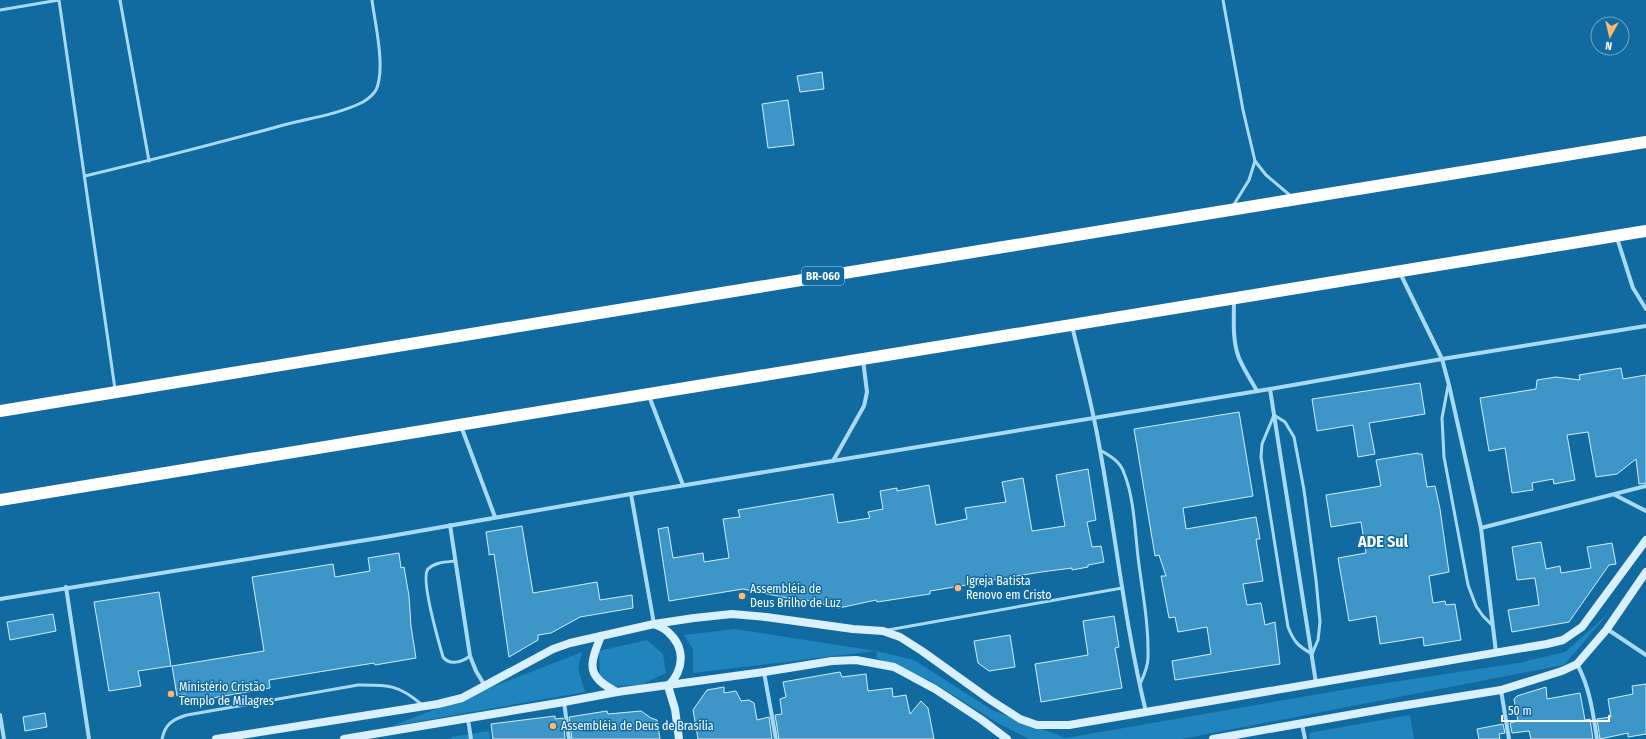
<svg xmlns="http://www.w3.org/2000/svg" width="1646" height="739" font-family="'Fira Sans Condensed',sans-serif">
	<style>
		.green { fill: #2085bd }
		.building { fill: #3e96c8; stroke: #d2eefe }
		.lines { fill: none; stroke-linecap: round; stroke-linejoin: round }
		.lane { stroke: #a9daf5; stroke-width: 3 }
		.street { stroke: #a9daf5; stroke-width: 4 }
		.secondary { stroke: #d9f0fe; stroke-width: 8 }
		.highway { stroke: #fff; stroke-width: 12 }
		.poi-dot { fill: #ffb86d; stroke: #116ba0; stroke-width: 1.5 }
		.labels { text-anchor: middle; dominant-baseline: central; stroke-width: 3; stroke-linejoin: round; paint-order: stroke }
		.shield { fill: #116ba0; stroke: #b8d3e2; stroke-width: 1 }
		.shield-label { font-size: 11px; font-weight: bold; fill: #fff }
		.poi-label { font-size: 12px; fill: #fff; stroke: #116ba0; text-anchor: start }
		.district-label { font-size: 16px; font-weight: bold; fill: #fff; stroke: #116ba0 }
	</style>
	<rect width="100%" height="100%" fill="#116ba0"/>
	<g class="green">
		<polygon points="1608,614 1564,665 1182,739 1029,739 996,722 931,681 877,658 876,651 693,673 693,649 684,635 735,629 876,651 914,660 992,710 1066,738 1354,688 1518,663 1565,652"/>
		<polygon points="647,640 663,654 666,673 640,685 613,686 600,675 599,651"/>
		<polygon points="582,652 578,668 585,692 392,726"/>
		<polygon points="1410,715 1414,739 1310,739 1309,733"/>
		<polygon points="489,731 490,739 452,739 451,737"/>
	</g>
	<g class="building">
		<polygon points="822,72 824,89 800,92 797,76"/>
		<polygon points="788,100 794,145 768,148 762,104"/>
		<polygon points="1621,368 1623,379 1646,375 1646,483 1639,484 1636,459 1617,474 1596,477 1588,432 1567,435 1575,480 1554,484 1553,479 1532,483 1533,490 1512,493 1505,448 1489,451 1480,398 1536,389 1537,380 1556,377 1580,380 1579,375"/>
		<polygon points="1420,383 1425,414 1369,423 1375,454 1358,457 1353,425 1317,431 1312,399"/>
		<polygon points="1239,412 1253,496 1183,508 1186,529 1256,517 1260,539 1256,539 1263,581 1243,584 1247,605 1261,603 1265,625 1275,622 1280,664 1175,680 1172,661 1211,654 1207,627 1178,632 1175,617 1169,618 1161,576 1166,576 1159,555 1155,556 1134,429"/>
		<polygon points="1418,453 1418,454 1422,454 1427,487 1435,486 1440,509 1449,572 1429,576 1433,603 1445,601 1446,605 1455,604 1461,640 1424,646 1423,637 1380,644 1376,616 1349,621 1338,558 1366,553 1361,522 1331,527 1326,495 1381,486 1376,460"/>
		<polygon points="1088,469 1096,520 1087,522 1092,547 1101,546 1104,562 1088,565 1088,567 1072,570 1072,568 1041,572 993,580 993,582 978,585 978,583 930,591 930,594 877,602 876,600 839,608 802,599 802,601 743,589 669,601 658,529 668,527 673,558 703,553 704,562 729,558 723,519 740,517 738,510 833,494 838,523 870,518 868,512 883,509 880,491 897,488 897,491 929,485 936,525 967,519 965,508 1006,502 1002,482 1023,478 1032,531 1065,526 1056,475"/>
		<polygon points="522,526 533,593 597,582 600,600 632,595 633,608 580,617 551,633 538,635 538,640 509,657 494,554 489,555 489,553 486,532"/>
		<polygon points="1541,542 1546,569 1560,566 1561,573 1591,568 1587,547 1612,543 1616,564 1609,565 1569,622 1512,632 1508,610 1539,605 1535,578 1517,580 1512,547"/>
		<polygon points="399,553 401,568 404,567 409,596 411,626 416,658 375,665 374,663 269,680 270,688 207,699 187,702 185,694 177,696 172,666 264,651 252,577 333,564 335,577 370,571 368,558"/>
		<polygon points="159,592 171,666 138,671 141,686 109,691 94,602"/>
		<polygon points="53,614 56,631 10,640 7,622"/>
		<polygon points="1114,616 1119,647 1115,648 1122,688 1041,702 1035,664 1088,655 1083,621"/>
		<polygon points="1010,635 1015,667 989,671 978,663 974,641"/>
		<polygon points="840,672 842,677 866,674 868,691 892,688 893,697 906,695 910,714 921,701 928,708 934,739 779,739 775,715 782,714 780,699 786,697 783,682"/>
		<polygon points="1646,684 1646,734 1628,737 1628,733 1600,739 1597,719 1611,717 1608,699 1633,694 1632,686"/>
		<polygon points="724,687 724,693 736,691 741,701 749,700 754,703 757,720 769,717 772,739 698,739 693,710 707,690"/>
		<polygon points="1546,687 1547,699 1580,693 1585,720 1590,719 1593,739 1531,739 1529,731 1512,733 1510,723 1518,721 1514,699 1517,696"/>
		<polygon points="607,711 608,714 641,711 651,718 657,720 660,739 572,739 569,717"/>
		<polygon points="45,713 47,727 25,731 23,717"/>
		<polygon points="555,716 555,719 563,718 565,739 493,739 491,724"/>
		<polygon points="1503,724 1505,733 1499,734 1500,739 1479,739 1477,729"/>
	</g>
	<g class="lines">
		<g class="lane">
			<polyline points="120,0 149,161"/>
			<polyline points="1223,0 1243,110 1255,161 1266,175 1292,197"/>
			<polyline points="0,10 59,0 115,389"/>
			<path d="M85 176C148 161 210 145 273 128 302 119 335 116 363 102 368 99 373 95 376 90 386 68 375 24 372 0"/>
			<polyline points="1233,206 1249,180 1255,161"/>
			<polyline points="1448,386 1442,418 1444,457 1468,585 1476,606 1483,616 1492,625"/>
			<path d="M1274 415 1285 422 1294 437 1304 490 1316 580 1320 622 1318 640 1312 654C1298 646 1294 642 1288 627L1261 457 1262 444Z"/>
			<path d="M1100 450C1110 456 1120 461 1124 473 1134 497 1135 531 1138 557 1142 590 1149 624 1148 658 1148 667 1144 675 1140 684"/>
			<path d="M455 561C446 562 435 562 428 569 420 578 439 643 443 657 450 666 462 662 470 656"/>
			<polyline points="888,630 1122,588"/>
			<path d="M162 739C165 724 173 719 187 715L358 685C387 685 398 684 421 704"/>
		</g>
		<g class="street">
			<polyline points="1617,238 1633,288 1646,309"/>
			<polyline points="1400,273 1442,359 1449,385 1481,528 1496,652"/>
			<path d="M1234 299C1234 318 1232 341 1239 358 1244 370 1251 380 1257 391"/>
			<path d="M1072 326C1082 367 1093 408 1100 450 1116 537 1125 626 1146 712"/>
			<polyline points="1270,389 1316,683"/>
			<polyline points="649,396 683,485"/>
			<polyline points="461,426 495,517"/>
			<polyline points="833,461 864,406 867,392 863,360"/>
			<polyline points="631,494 654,624"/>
			<polyline points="1615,495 1646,511"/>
			<polyline points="450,525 470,656 476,671 485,686"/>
			<polyline points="1481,528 1646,486"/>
			<polyline points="66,587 89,739"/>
			<polyline points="0,599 385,537 631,494 1270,389 1442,359 1646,326"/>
			<polyline points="1607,629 1646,655"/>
			<path d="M1577 664C1590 688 1593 713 1597 739"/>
			<polyline points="764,672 776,739"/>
			<polyline points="1501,690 1509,739"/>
			<polyline points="564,702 569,739"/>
			<polyline points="0,715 4,739"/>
			<polyline points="468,719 471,739"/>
			<polyline points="1302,724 1305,739"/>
		</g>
		<g class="secondary">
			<path d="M654 624C658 626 664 628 668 632 686 648 684 670 668 686L675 709 679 739"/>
			<path d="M601 636C589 666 586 676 617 692"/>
			<polyline points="216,739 438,704 462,698 553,649 570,643 654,624 694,618 732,614 766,617 853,629 883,631 900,637 922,651 989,699 1020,719 1037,725 1069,725 1547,644 1563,640 1582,627 1646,540"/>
			<polyline points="344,739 564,702 617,692 764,672 832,661 856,660 894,667 935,689 982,720 1007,739"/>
			<polyline points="1213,739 1388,708 1501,690 1562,671 1577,664 1607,629 1646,572"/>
		</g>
		<g class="highway">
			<polyline points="0,411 1646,142"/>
			<polyline points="0,500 1646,231"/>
		</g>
	</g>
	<g class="poi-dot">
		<circle cx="958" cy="588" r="4"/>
		<circle cx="742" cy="596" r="4"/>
		<circle cx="171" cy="694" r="4"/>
		<circle cx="553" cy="726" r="4"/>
	</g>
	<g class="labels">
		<rect class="shield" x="802" y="267" width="42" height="18" rx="3"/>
		<g class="shield-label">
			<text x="823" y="276">BR-060</text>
		</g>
		<g class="poi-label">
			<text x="966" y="581">Igreja Batista<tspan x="966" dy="14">Renovo em Cristo</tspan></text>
			<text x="750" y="589">Assembléia de<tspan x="750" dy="14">Deus Brilho de Luz</tspan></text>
			<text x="179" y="687">Ministério Cristão<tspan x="179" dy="14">Templo de Milagres</tspan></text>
			<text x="561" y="726">Assembléia de Deus de Brasília</text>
		</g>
		<g class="district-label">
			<text x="1383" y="541">ADE Sul</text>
		</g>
	</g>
	<g transform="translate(1610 36) rotate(188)"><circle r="19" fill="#116ba0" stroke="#70a6c6"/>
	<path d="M0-3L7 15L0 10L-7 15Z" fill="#ffb86d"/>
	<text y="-6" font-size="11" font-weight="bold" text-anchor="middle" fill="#ffffff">N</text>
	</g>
	<path d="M1502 715v6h107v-6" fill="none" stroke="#ffffff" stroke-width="2"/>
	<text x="1508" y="715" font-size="12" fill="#ffffff" stroke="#116ba0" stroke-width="3" paint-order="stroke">50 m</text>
</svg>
